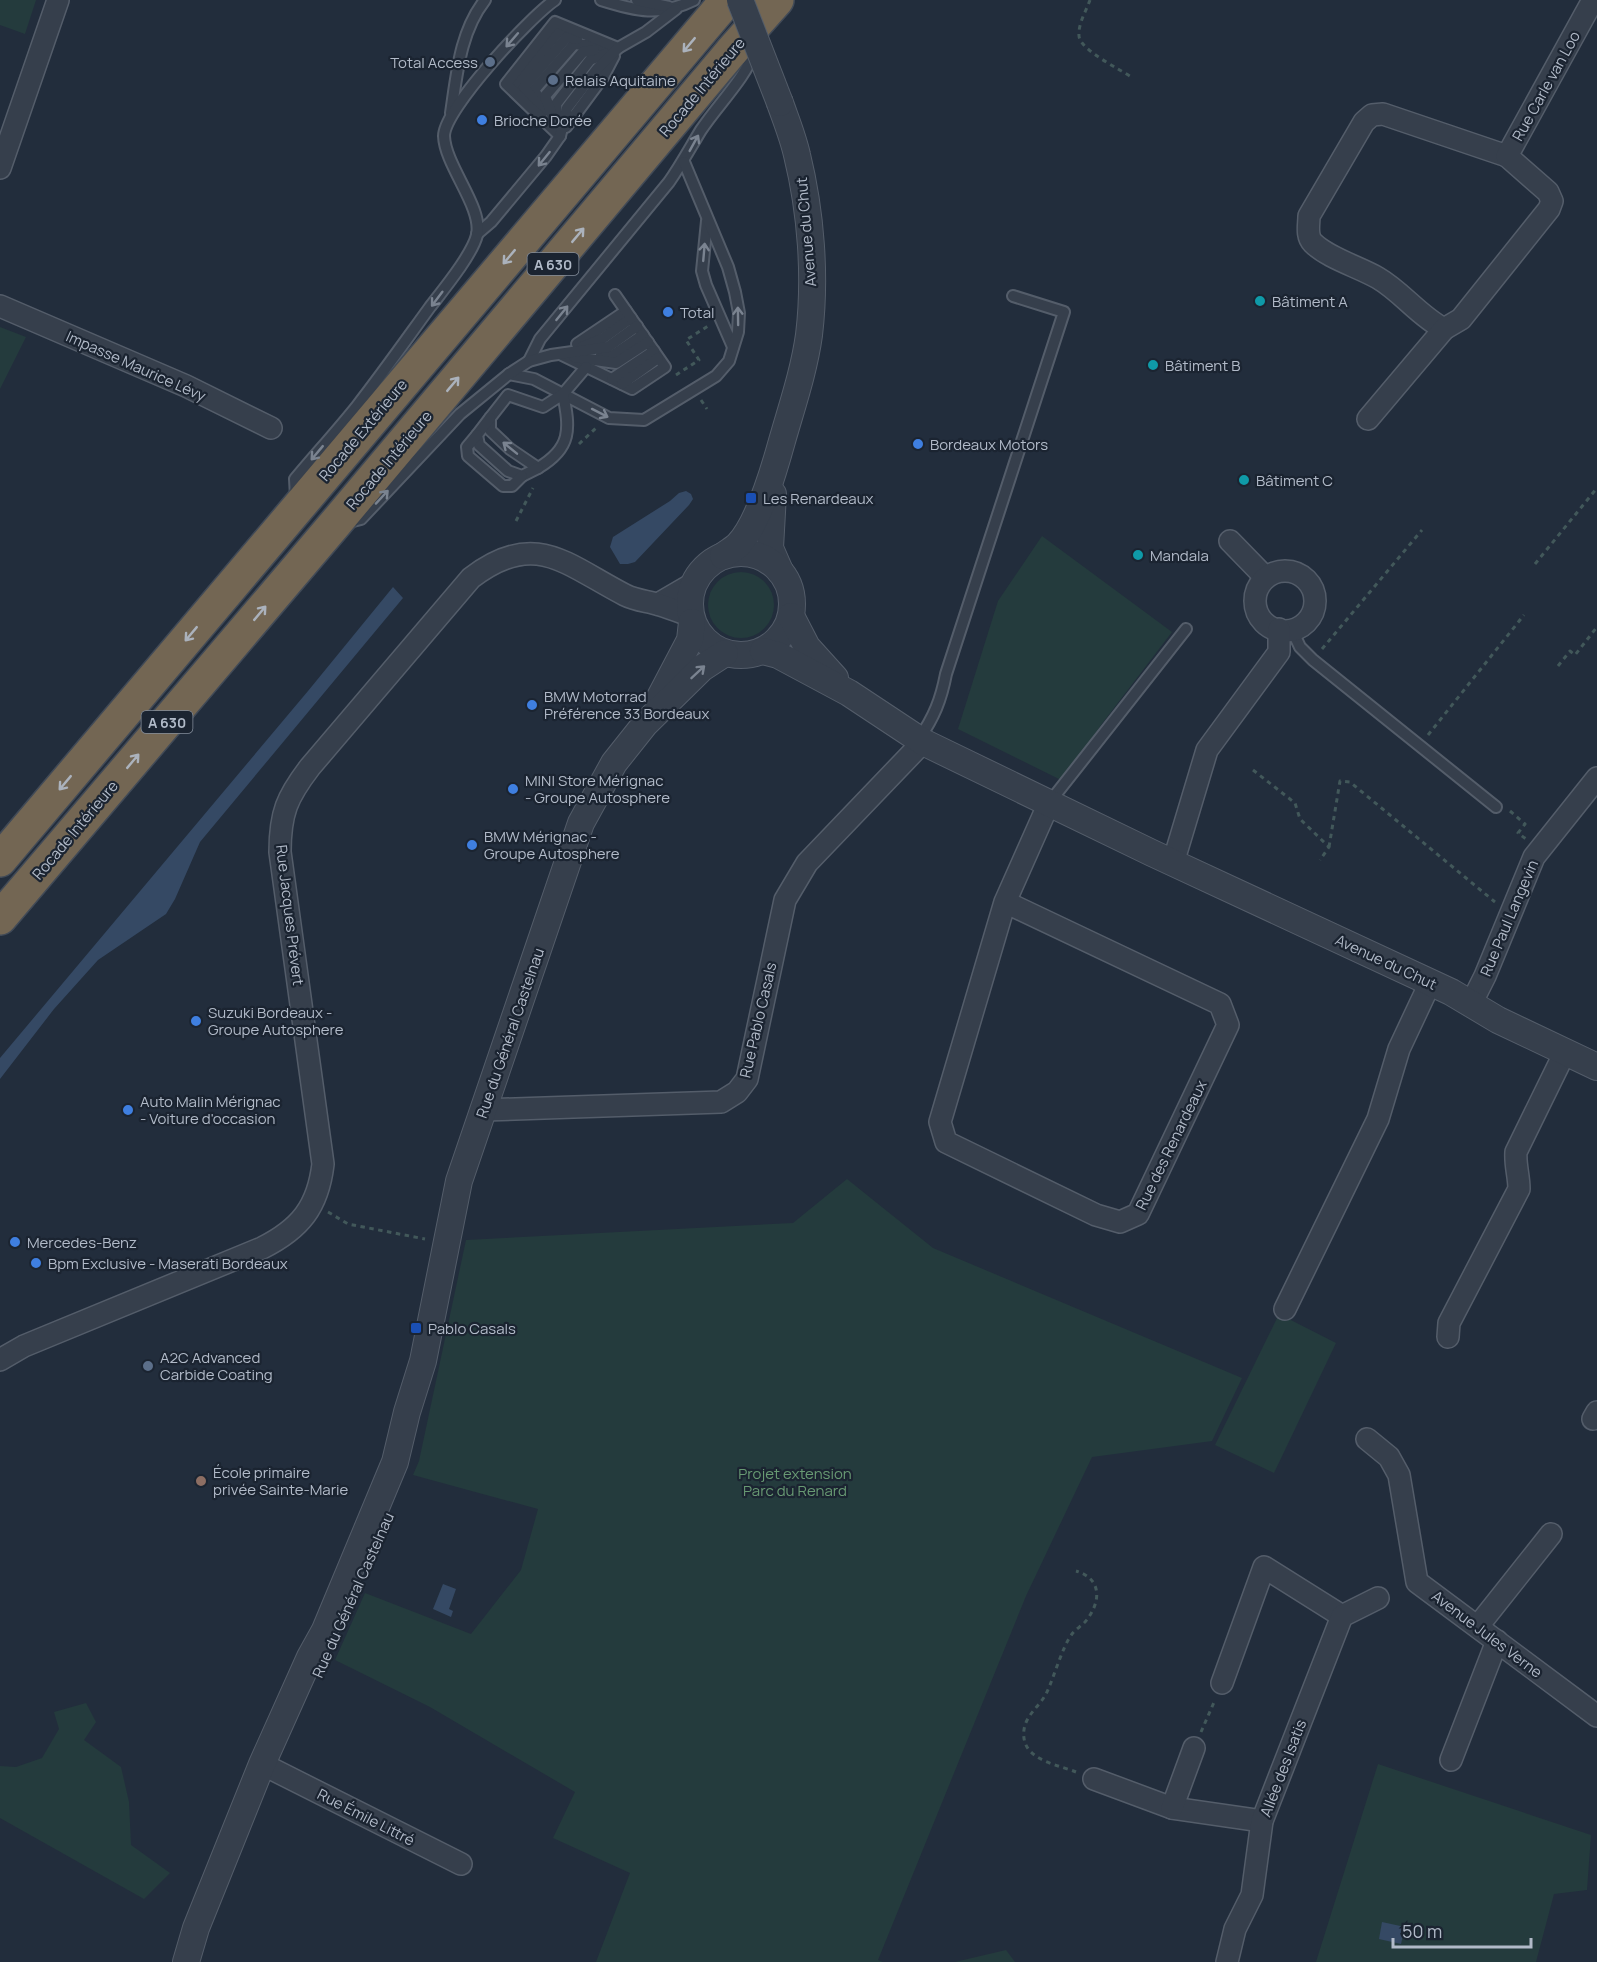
<svg xmlns="http://www.w3.org/2000/svg" width="1597" height="1962" font-family="Manrope,sans-serif">
	<style>
		.green { fill: #243b3d }
		.water { fill: #354964 }
		.lines { fill: none; stroke-linecap: round; stroke-linejoin: round }
		.service-casing { stroke: #545d6a; stroke-width: 14 }
		.minor-casing { stroke: #545d6a; stroke-width: 24 }
		.tertiary-casing { stroke: #545d6a; stroke-width: 28 }
		.motorway-casing { stroke: #414a57; stroke-width: 36 }
		.path { stroke: #42585a; stroke-width: 3; stroke-dasharray: 4.5 4.5; stroke-linecap: butt }
		.service { stroke: #363f4c; stroke-width: 10 }
		.minor { stroke: #363f4c; stroke-width: 21 }
		.tertiary { stroke: #363f4c; stroke-width: 26 }
		.motorway { stroke: #736653; stroke-width: 33 }
		.tertiary-bridge-casing { stroke: #545d6a; stroke-width: 28; stroke-linecap: butt }
		.tertiary-bridge { stroke: #363f4c; stroke-width: 26 }
		.oneway { stroke: #7a8390 }
		.oneway2 { stroke: #abb2bc }
		.service-dot { fill: #5c6f8a; stroke: #1b2431; stroke-width: 2 }
		.shop-dot { fill: #3f7fe0; stroke: #1b2431; stroke-width: 2 }
		.culture-dot { fill: #0f9aa8; stroke: #1b2431; stroke-width: 2 }
		.transit-dot { fill: #1a4fb4; stroke: #1b2431; stroke-width: 2 }
		.education-dot { fill: #8d6e63; stroke: #1b2431; stroke-width: 2 }
		.labels { text-anchor: middle; dominant-baseline: central; stroke-width: 4.5; stroke-linejoin: round; paint-order: stroke }
		.shield { fill: #1b2431; stroke: #848d9b; stroke-width: 1.5 }
		.shield-label { font-size: 14px; font-weight: bold; fill: #b1bac8 }
		.poi-label { font-size: 15px; fill: #b1bac8; stroke: #1b2431; text-anchor: start }
		.street-label { font-size: 15px; fill: #b1bac8; stroke: #1b2431 }
		.park-label { font-size: 15px; fill: #689a73; stroke: #1b2431 }
	</style>
	<rect width="100%" height="100%" fill="#222d3c"/>
	<g class="green">
		<polygon points="0,0 36,0 25,34 0,25"/>
		<polygon points="0,327 26,337 0,389"/>
		<polygon points="1042,536 1172,632 1101,725 1063,781 958,729 998,601"/>
		<circle cx="741" cy="605" r="33"/>
		<polygon points="847,1179 933,1248 1242,1378 1212,1441 1092,1457 1026,1596 878,1960 883,1962 596,1962 630,1873 553,1838 575,1792 430,1707 335,1660 365,1593 471,1634 521,1570 538,1509 413,1475 419,1461 466,1240 793,1223"/>
		<polygon points="1279,1314 1336,1343 1274,1473 1215,1445"/>
		<polygon points="86,1703 96,1722 84,1740 121,1767 129,1802 131,1845 170,1873 144,1899 0,1818 0,1766 16,1767 42,1758 59,1729 54,1712"/>
		<polygon points="1378,1764 1591,1835 1587,1890 1554,1894 1536,1962 1316,1962"/>
		<polygon points="1006,1950 1015,1962 955,1962"/>
	</g>
	<g class="water">
		<polygon points="686,491 691,494 693,499 689,505 635,562 628,564 620,564 610,547 613,537 670,501 679,493"/>
		<polygon points="393,587 403,598 200,842 175,899 166,914 98,960 54,1009 0,1079 0,1058 308,691"/>
		<polygon points="443,1584 456,1589 449,1609 453,1611 451,1617 433,1609"/>
		<polygon points="1382,1922 1405,1927 1401,1944 1379,1939"/>
	</g>
	<g class="lines">
		<g class="service-casing">
			<g id="service">
				<path d="M601 0C636 11 660 17 694 0"/>
				<polyline points="637,0 669,7"/>
				<polyline points="520,91 514,85 561,29 572,33"/>
				<polyline points="540,100 534,90 574,44 609,47"/>
				<polyline points="543,112 524,87 567,37 577,39"/>
				<path d="M451 113C457 73 460 32 485 0"/>
				<polyline points="557,116 556,104 590,60 607,53"/>
				<polyline points="566,127 603,77 614,56"/>
				<polyline points="558,131 545,96 583,52 594,50"/>
				<polyline points="560,136 506,84 555,22 618,48"/>
				<polyline points="707,221 702,271 706,285 733,347"/>
				<polyline points="477,234 491,222 546,156 560,136 567,108 597,69 618,48 646,32 676,9"/>
				<polyline points="577,344 626,311"/>
				<polyline points="582,347 602,339 631,318"/>
				<polyline points="562,355 632,389 665,367 615,295"/>
				<polyline points="601,355 612,356 643,335"/>
				<polyline points="574,357 616,363 648,342"/>
				<path d="M529 361 540 339 669 182C681 165 690 148 701 130 719 103 744 80 756 49"/>
				<polyline points="509,374 534,379 609,418 644,420 716,376 729,361 738,332 739,313 735,292 728,267 684,162"/>
				<polyline points="612,379 654,351"/>
				<polyline points="622,384 658,358"/>
				<path d="M563 394C570 429 572 448 538 468L510 449 490 430V418L508 395 543 407 563 394 586 367"/>
				<polyline points="490,418 477,435 479,445 508,471 522,476 538,468"/>
				<polyline points="477,435 467,447 468,456 503,486 512,486 522,476"/>
				<path d="M296 497 295 479C315 455 337 431 357 406 382 374 406 340 430 307 443 290 472 255 477 235 483 207 445 166 444 136 444 109 531 16 555 0"/>
				<polyline points="349,522 361,519 460,414 509,374 529,361 551,355 608,347 637,326"/>
				<polyline points="1292,630 1300,647 1313,660 1496,807"/>
				<path d="M919 739C934 717 941 700 946 674L1064 312 1013 296"/>
				<polyline points="1049,803 1186,629"/>
			</g>
		</g>
		<g class="minor-casing">
			<g id="minor">
				<polyline points="0,168 58,0"/>
				<polyline points="0,306 186,386 271,428"/>
				<path d="M1444 329C1419 316 1402 292 1378 278 1359 267 1328 258 1313 243 1306 236 1309 225 1309 216L1364 122 1372 115 1383 114 1507 156"/>
				<polyline points="1368,419 1444,329 1461,319 1549,209 1552,201 1548,192 1507,156 1593,0"/>
				<polyline points="1230,541 1265,577"/>
				<circle cx="1285" cy="601" r="30"/>
				<polyline points="658,604 694,583"/>
				<polyline points="1173,863 1207,750 1279,652 1279,629"/>
				<polyline points="1005,902 1220,1004 1228,1025 1138,1214 1120,1222 1096,1215 946,1142 940,1122 1005,902 1049,803"/>
				<polyline points="1471,1004 1485,976 1534,857 1597,778"/>
				<polyline points="484,1110 721,1102 737,1092 747,1079 785,900 807,863 923,742"/>
				<polyline points="1285,1309 1378,1119 1399,1049 1430,983"/>
				<path d="M1448 1337 1449 1323 1519 1189C1519 1176 1515 1165 1516 1152L1565 1052"/>
				<path d="M0 1360 24 1346 262 1248C300 1229 318 1207 323 1164L280 852C280 813 287 797 310 767L471 578C535 529 565 564 625 595 637 601 648 601 660 605 670 608 680 612 691 616"/>
				<polyline points="1593,1419 1597,1412"/>
				<polyline points="1367,1439 1389,1457 1399,1475 1417,1582 1597,1716"/>
				<polyline points="1478,1626 1551,1534"/>
				<polyline points="1222,1683 1264,1567 1342,1616"/>
				<polyline points="1451,1760 1497,1641"/>
				<polyline points="262,1764 461,1864"/>
				<polyline points="1094,1779 1172,1808 1262,1821"/>
				<polyline points="1172,1808 1194,1748"/>
				<polyline points="1227,1962 1235,1929 1252,1895 1262,1821 1342,1616 1378,1598"/>
			</g>
		</g>
		<g class="tertiary-casing">
			<g id="tertiary">
				<polyline points="773,494 770,548 780,571"/>
				<circle cx="741" cy="604" r="51"/>
				<path d="M723 556C728 552 734 549 738 545 759 523 774 470 782 441 792 406 804 371 809 335 816 277 811 212 797 155 793 137 786 120 780 103"/>
				<polyline points="791,616 807,647 835,678"/>
				<polyline points="763,651 778,655 849,693 923,742 1152,853 1451,992 1498,1020 1597,1067"/>
				<polyline points="660,697 690,640 692,622"/>
				<polyline points="186,1962 196,1928 262,1764 310,1657 325,1630 395,1462 407,1412 423,1361 459,1181 581,823 614,763 645,724 702,668 725,653"/>
			</g>
		</g>
		<g class="motorway-casing">
			<g id="motorway">
				<polyline points="0,860 727,0"/>
				<polyline points="0,918 334,525 731,52 777,0"/>
			</g>
		</g>
		<g class="path">
			<path d="M1090 0C1086 11 1078 24 1079 36 1080 50 1121 70 1133 78"/>
			<polyline points="676,375 699,360 686,340 708,326"/>
			<polyline points="701,400 707,409"/>
			<polyline points="579,444 596,428"/>
			<polyline points="516,521 533,488"/>
			<polyline points="1535,564 1597,488"/>
			<polyline points="1322,649 1422,530"/>
			<polyline points="1558,666 1570,651 1575,655 1597,627"/>
			<polyline points="1428,735 1524,615"/>
			<polyline points="1253,770 1295,803 1300,819 1329,847 1320,860"/>
			<polyline points="1510,811 1525,824 1518,833 1526,839"/>
			<polyline points="1329,847 1340,781 1350,782 1495,902"/>
			<polyline points="328,1212 348,1224 425,1239"/>
			<polyline points="1201,1732 1215,1700"/>
			<path d="M1076 1772C1061 1766 1036 1762 1027 1747 1023 1740 1023 1732 1025 1725 1029 1713 1040 1705 1046 1694 1054 1678 1062 1647 1072 1634 1075 1630 1081 1626 1085 1622 1101 1603 1103 1579 1076 1571"/>
		</g>
		<use href="#service" class="service"/>
		<use href="#minor" class="minor"/>
		<use href="#tertiary" class="tertiary"/>
		<use href="#motorway" class="motorway"/>
		<g class="tertiary-bridge-casing">
			<polyline id="tertiary-bridge" points="740,0 780,103"/>
		</g>
		<use href="#tertiary-bridge" class="tertiary-bridge"/>
	</g>
	<defs><path id="oneway-shaft" d="M-6 0H5M1.5-3L5.5 0L1.5 3" fill="none" stroke-width="1.6" stroke-linecap="round" stroke-linejoin="round" transform="scale(1.5)"/></defs>
	<g class="oneway">
		<use href="#oneway-shaft" transform="translate(512 40) rotate(131)"/>
		<use href="#oneway-shaft" transform="translate(694 143) rotate(-61)"/>
		<use href="#oneway-shaft" transform="translate(544 159) rotate(129)"/>
		<use href="#oneway-shaft" transform="translate(704 252) rotate(-85)"/>
		<use href="#oneway-shaft" transform="translate(437 299) rotate(127)"/>
		<use href="#oneway-shaft" transform="translate(562 313) rotate(-51)"/>
		<use href="#oneway-shaft" transform="translate(738 316) rotate(-91)"/>
		<use href="#oneway-shaft" transform="translate(600 413) rotate(27)"/>
		<use href="#oneway-shaft" transform="translate(510 448) rotate(-141)"/>
		<use href="#oneway-shaft" transform="translate(317 453) rotate(130)"/>
		<use href="#oneway-shaft" transform="translate(382 497) rotate(-47)"/>
		<use href="#oneway-shaft" transform="translate(698 672) rotate(-43)"/>
	</g>
	<g class="oneway2">
		<use href="#oneway-shaft" transform="translate(689 45) rotate(130)"/>
		<use href="#oneway-shaft" transform="translate(578 235) rotate(-50)"/>
		<use href="#oneway-shaft" transform="translate(509 257) rotate(130)"/>
		<use href="#oneway-shaft" transform="translate(453 384) rotate(-50)"/>
		<use href="#oneway-shaft" transform="translate(260 613) rotate(-50)"/>
		<use href="#oneway-shaft" transform="translate(191 634) rotate(130)"/>
		<use href="#oneway-shaft" transform="translate(133 761) rotate(-50)"/>
		<use href="#oneway-shaft" transform="translate(65 783) rotate(130)"/>
	</g>
	<g class="service-dot">
		<circle cx="490" cy="62" r="6"/>
		<circle cx="553" cy="80" r="6"/>
		<circle cx="148" cy="1366" r="6"/>
	</g>
	<g class="shop-dot">
		<circle cx="482" cy="120" r="6"/>
		<circle cx="668" cy="312" r="6"/>
		<circle cx="918" cy="444" r="6"/>
		<circle cx="532" cy="705" r="6"/>
		<circle cx="513" cy="789" r="6"/>
		<circle cx="472" cy="845" r="6"/>
		<circle cx="196" cy="1021" r="6"/>
		<circle cx="128" cy="1110" r="6"/>
		<circle cx="15" cy="1242" r="6"/>
		<circle cx="36" cy="1263" r="6"/>
	</g>
	<g class="culture-dot">
		<circle cx="1260" cy="301" r="6"/>
		<circle cx="1153" cy="365" r="6"/>
		<circle cx="1244" cy="480" r="6"/>
		<circle cx="1138" cy="555" r="6"/>
	</g>
	<g class="transit-dot">
		<rect x="745" y="492" width="12" height="12" rx="3"/>
		<rect x="410" y="1322" width="12" height="12" rx="3"/>
	</g>
	<circle class="education-dot" cx="201" cy="1481" r="6"/>
	<g class="labels">
		<g class="shield">
			<rect x="527.5" y="253" width="51" height="22" rx="4.5"/>
			<rect x="141.5" y="711" width="51" height="22" rx="4.5"/>
		</g>
		<g class="shield-label">
			<text x="553" y="264">A 630</text>
			<text x="167" y="722">A 630</text>
		</g>
		<g class="poi-label">
			<text x="478" y="62" text-anchor="end">Total Access</text>
			<text x="565" y="80">Relais Aquitaine</text>
			<text x="494" y="120">Brioche Dorée</text>
			<text x="1272" y="301">Bâtiment A</text>
			<text x="680" y="312">Total</text>
			<text x="1165" y="365">Bâtiment B</text>
			<text x="930" y="444">Bordeaux Motors</text>
			<text x="1256" y="480">Bâtiment C</text>
			<text x="763" y="498">Les Renardeaux</text>
			<text x="1150" y="555">Mandala</text>
			<text x="544" y="696">BMW Motorrad<tspan x="544" dy="17">Préférence 33 Bordeaux</tspan></text>
			<text x="525" y="780">MINI Store Mérignac<tspan x="525" dy="17">- Groupe Autosphere</tspan></text>
			<text x="484" y="836">BMW Mérignac -<tspan x="484" dy="17">Groupe Autosphere</tspan></text>
			<text x="208" y="1012">Suzuki Bordeaux -<tspan x="208" dy="17">Groupe Autosphere</tspan></text>
			<text x="140" y="1101">Auto Malin Mérignac<tspan x="140" dy="17">- Voiture d'occasion</tspan></text>
			<text x="27" y="1242">Mercedes-Benz</text>
			<text x="48" y="1263">Bpm Exclusive - Maserati Bordeaux</text>
			<text x="428" y="1328">Pablo Casals</text>
			<text x="160" y="1357">A2C Advanced<tspan x="160" dy="17">Carbide Coating</tspan></text>
			<text x="213" y="1472">École primaire<tspan x="213" dy="17">privée Sainte-Marie</tspan></text>
		</g>
		<g class="street-label">
			<text transform="translate(1546 86) rotate(-61)">Rue Carle van Loo</text>
			<text transform="translate(702 87) rotate(-50)">Rocade Intérieure</text>
			<text transform="translate(806 232) rotate(-95)">Avenue du Chut</text>
			<text transform="translate(136 366) rotate(24)">Impasse Maurice Lévy</text>
			<text transform="translate(363 430) rotate(-50)">Rocade Extérieure</text>
			<text transform="translate(389 460) rotate(-50)">Rocade Intérieure</text>
			<text transform="translate(75 830) rotate(-50)">Rocade Intérieure</text>
			<text transform="translate(290 915) rotate(83)">Rue Jacques Prévert</text>
			<text transform="translate(1509 918) rotate(-67)">Rue Paul Langevin</text>
			<text transform="translate(1386 962) rotate(25)">Avenue du Chut</text>
			<text transform="translate(758 1020) rotate(-77)">Rue Pablo Casals</text>
			<text transform="translate(510 1033) rotate(-71)">Rue du Général Castelnau</text>
			<text transform="translate(1171 1145) rotate(-64)">Rue des Renardeaux</text>
			<text transform="translate(353 1595) rotate(-66)">Rue du Général Castelnau</text>
			<text transform="translate(1487 1634) rotate(37)">Avenue Jules Verne</text>
			<text transform="translate(1283 1768) rotate(-69)">Allée des Isatis</text>
			<text transform="translate(366 1817) rotate(27)">Rue Émile Littré</text>
		</g>
		<g class="park-label">
			<text x="795" y="1473">Projet extension<tspan x="795" dy="17">Parc du Renard</tspan></text>
		</g>
	</g>
	<path d="M1393 1938v9h138v-9" fill="none" stroke="#b1bac8" stroke-width="3"/>
	<text x="1402" y="1938" font-size="18" fill="#b1bac8" stroke="#1b2431" stroke-width="4.5" paint-order="stroke">50 m</text>
</svg>
